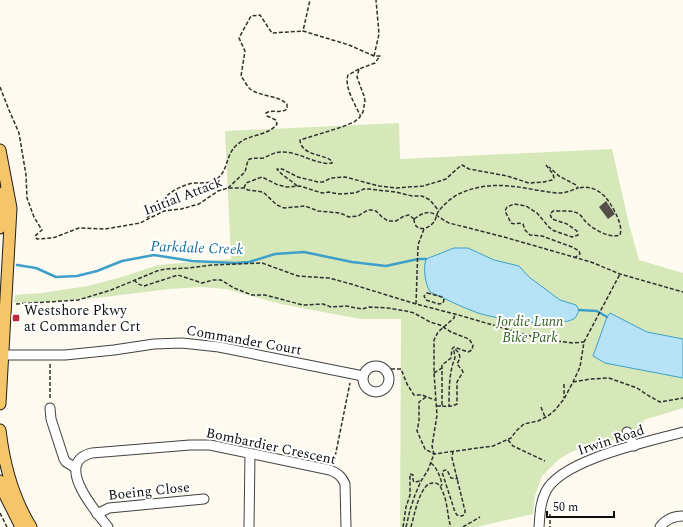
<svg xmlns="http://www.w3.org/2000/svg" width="683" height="527" font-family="Spectral,serif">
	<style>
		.green { fill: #d6e8ba }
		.water { fill: #b5e3f5; stroke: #3ea0ca }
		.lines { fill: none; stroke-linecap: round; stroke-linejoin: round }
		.stream { stroke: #3ea0ca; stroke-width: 2.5 }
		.building { fill: #564e4b }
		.minor-casing { stroke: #414141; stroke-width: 11 }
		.major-casing { stroke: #1f1f1f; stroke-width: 13 }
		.path { stroke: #303030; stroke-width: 1.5; stroke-dasharray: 4 2; stroke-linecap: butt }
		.minor { stroke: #fff; stroke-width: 9 }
		.major { stroke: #f5c569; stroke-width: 11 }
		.poi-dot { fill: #bb293e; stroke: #fff; stroke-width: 1.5 }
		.labels { text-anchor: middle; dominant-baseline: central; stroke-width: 4; stroke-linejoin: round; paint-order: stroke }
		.street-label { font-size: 14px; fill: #0e0e0e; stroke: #fff }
		.poi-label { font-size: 14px; fill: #0e0e0e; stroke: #fff; text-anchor: start }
		.park-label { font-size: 14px; font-style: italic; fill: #356420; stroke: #fff }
		.water-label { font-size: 15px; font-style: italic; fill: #1a709d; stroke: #fff }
	</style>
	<rect width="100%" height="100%" fill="#fffaef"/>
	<polygon class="green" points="399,123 400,159 612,149 629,224 639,260 683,273 683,408 644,420 640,432 604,443 584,447 569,453 558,460 542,476 535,496 533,514 477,527 400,527 401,319 360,319 281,304 226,289 201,287 169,289 105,297 63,301 14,303 15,295 42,293 88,286 125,276 158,265 231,259 225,131"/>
	<g class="water">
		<path d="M454 248H468L494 260 519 266 529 277 560 300 576 305 579 310C578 312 577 316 575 318 561 329 495 319 478 313 461 307 446 299 430 292 425 283 423 269 426 259Z"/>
		<polygon points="610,313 647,332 683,339 683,378 605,363 593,356 607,317"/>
	</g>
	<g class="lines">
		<g class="stream">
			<polyline points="17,265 36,268 56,277 77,276 97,271 122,261 154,255 192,261 235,263 249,262 275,254 304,252 352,262 386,266 418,259 426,259"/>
			<polyline points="579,310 597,311 607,317"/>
		</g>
	</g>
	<polygon class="building" points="606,201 615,214 608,219 599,207"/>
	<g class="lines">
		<g class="minor-casing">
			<g id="minor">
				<polyline points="0,355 65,355 114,350 154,344 182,343 219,347 363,376"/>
				<circle cx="376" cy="379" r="13"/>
				<polyline points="50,408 51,419 64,459 66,462 74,467"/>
				<polyline points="627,432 634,446"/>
				<polyline points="97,514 109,508 204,499"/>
				<path d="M108 527C95 511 53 462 92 453L190 445H210L330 470C337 473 342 476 345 484L346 527"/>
				<polyline points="249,527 250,454"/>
				<path d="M539 527C540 514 540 503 546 491 563 459 648 442 683 432"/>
				<path d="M660 527C666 519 673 516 683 516"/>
			</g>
		</g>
		<g class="major-casing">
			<g id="major">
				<polyline points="0,150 11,208 0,404"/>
				<polyline points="0,228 5,191"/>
				<path d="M0 430C4 464 13 498 31 527"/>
				<polyline points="0,481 3,491 21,527"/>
			</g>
		</g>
		<g class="path">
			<polyline points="374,56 379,34 376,0"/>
			<path d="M359 69 348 75C344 87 355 104 360 115"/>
			<polyline points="0,87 9,110 19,133 26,175 27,198 34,217 42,230 35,236 37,239 53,238 79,228 105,229 140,223 164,211 181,209 199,204 218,191 228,188 244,188 248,190 263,192 277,205 284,208 305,206 318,211 340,213 349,217 358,216 368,210 371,210 376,211 382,217 388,221 396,221 404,216 409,215 414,219"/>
			<path d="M297 186C291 180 282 176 277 169H282L298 177 318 182H323L331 178 345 177 379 186 396 188 423 186 440 181 446 179 458 168 462 165 469 169 507 176 529 183 544 182 552 180 554 178 553 174 546 165"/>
			<path d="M228 188 245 172 248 160C252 157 257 159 263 158 269 156 274 152 281 152 298 151 318 166 332 163V161L329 159C319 154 301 154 300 140L342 127 354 122 359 118 363 112 365 101 364 96 357 77 359 69 375 63 380 56H374L349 45 303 31 310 0"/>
			<polyline points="244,188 246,183 262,177 278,185 287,187 300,186 322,193 329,192 338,194 355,193 364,189 369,189 377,190 396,192 412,196 422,196 430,200 439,211"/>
			<path d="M147 218C163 202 164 192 189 184 198 181 209 186 218 178 230 168 224 152 242 141 253 134 269 135 277 124L276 120 267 116 266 113C273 109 280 114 287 109V104C278 95 261 97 250 89 247 86 244 80 241 76L245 51 239 38 251 16 260 15 272 33 303 31"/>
			<path d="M414 219C432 206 433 215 449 223L504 237 591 262 620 274 683 292"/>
			<path d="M414 219C414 231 426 231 433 223 436 220 436 216 438 212 443 205 453 196 461 193 486 182 510 185 536 190 544 191 552 193 560 193 566 193 572 190 578 188L576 185 559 176 549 167"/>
			<path d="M574 258 580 254 579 251 572 247 542 236 530 235 525 230 523 224C518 222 515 225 511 223L505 211 507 207 514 204 526 206 537 213 548 226 552 230 572 237 578 235 577 231 567 224 552 219 550 214 553 211C561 211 573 210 579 214 582 216 583 219 585 221 592 229 610 239 620 235 622 228 619 220 616 214 608 198 598 184 578 188"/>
			<polyline points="134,280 138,284 144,286 178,275 202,283 213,280 221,280 234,288 252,295 265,295 303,305 323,304 331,307 346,306 362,309 370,307 388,308 406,311 414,313 430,322 440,325 451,332 469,339 473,345 472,350 468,352 454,347 452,349 451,358 442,365 442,406 436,406"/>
			<polygon points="427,293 442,297 444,300 443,303 439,304 426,300 424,296"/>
			<polyline points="16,304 78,300 111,290 157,271 165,269 188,268 212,265 262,263 298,276 329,278 351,284 416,304 455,314 541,339 573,343 584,342"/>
			<polyline points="416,304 418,245 424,229"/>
			<polyline points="50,364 50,398"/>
			<polyline points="391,369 401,369 407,384 414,395 422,395 435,400"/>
			<polyline points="434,373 442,368"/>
			<polyline points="573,382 590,379 609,378 637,388 649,396 660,402 683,398"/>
			<polyline points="564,384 564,398"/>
			<polyline points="426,397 419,402 419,421 417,431 425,449 434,454 493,446 511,438 516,431 524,424 538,421 548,416 555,410 564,399 573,382 580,367 584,342 620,274"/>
			<path d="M442 406C448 407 452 406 457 404V382L463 372 462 370 457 364 460 358 459 353 455 349 454 351 455 358C449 371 449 392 449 406"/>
			<polyline points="541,407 545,417"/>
			<polyline points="508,440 513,446 545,461"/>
			<polyline points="453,451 452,458 465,511 465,514 462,516 457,515 455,512 442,472 445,470 447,470 451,478 458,479"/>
			<polyline points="334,462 350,383"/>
			<path d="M431 463C437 468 440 476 442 484L441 486"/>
			<polyline points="0,513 7,527"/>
			<polyline points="550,514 550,527"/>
			<polyline points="403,527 406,507 410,495 410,474 413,475 413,480 414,482 421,481"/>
			<polyline points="406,527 410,510 415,495 421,481 428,470 434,454 432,446 437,415 434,373 434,340 438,332 454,318 455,314"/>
			<path d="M411 527C414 517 420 481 434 483 437 483 439 484 441 488 443 492 445 497 446 502 448 511 448 519 451 527"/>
			<polyline points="463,527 480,517"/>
		</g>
		<use href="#minor" class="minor"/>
		<use href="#major" class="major"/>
	</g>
	<rect class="poi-dot" x="12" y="314" width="8" height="8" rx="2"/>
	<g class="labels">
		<g class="street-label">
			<text transform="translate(183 196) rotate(-21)">Initial Attack</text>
			<text transform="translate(244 340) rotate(10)">Commander Court</text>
			<text transform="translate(611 440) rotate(-18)">Irwin Road</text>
			<text transform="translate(271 446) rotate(12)">Bombardier Crescent</text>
			<text transform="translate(149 491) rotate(-6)">Boeing Close</text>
		</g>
		<g class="poi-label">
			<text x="24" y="310">Westshore Pkwy<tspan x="24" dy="16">at Commander Crt</tspan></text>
		</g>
		<g class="park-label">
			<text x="530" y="321">Jordie Lunn<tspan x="530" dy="16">Bike Park</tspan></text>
		</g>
		<g class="water-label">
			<text transform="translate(197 248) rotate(2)">Parkdale Creek</text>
		</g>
	</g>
	<path d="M547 511v6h67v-6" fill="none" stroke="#0e0e0e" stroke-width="2"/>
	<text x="553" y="511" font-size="12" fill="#0e0e0e" stroke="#ffffff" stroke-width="3" paint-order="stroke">50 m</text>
</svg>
